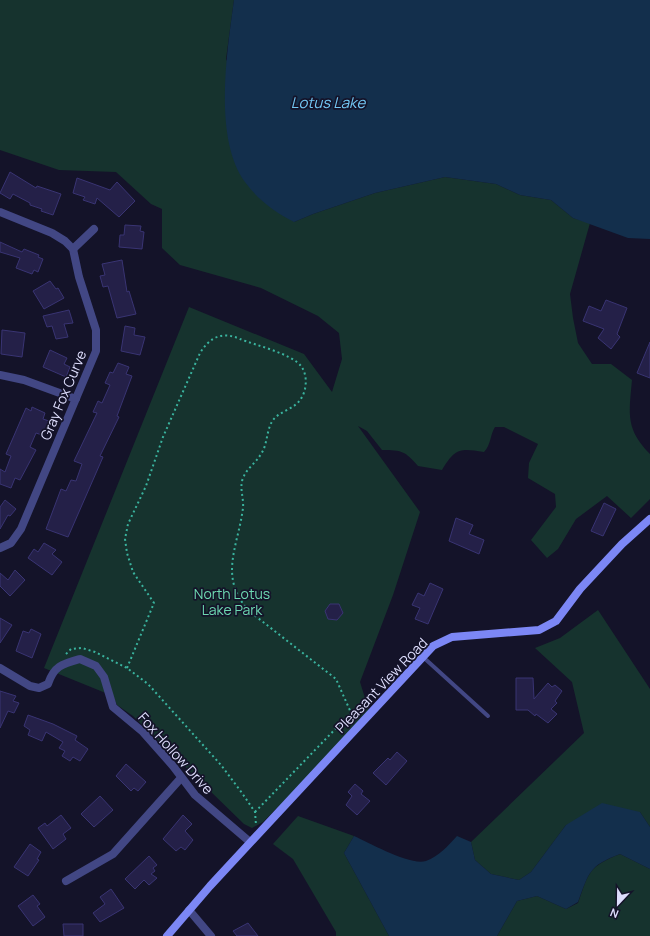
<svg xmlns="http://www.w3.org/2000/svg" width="650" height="936" font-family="Manrope,sans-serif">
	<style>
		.green { fill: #16332e }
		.water { fill: #132f4c }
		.building { fill: #242048; stroke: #393473 }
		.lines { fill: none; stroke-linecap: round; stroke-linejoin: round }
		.path { stroke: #3ab39e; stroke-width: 2; stroke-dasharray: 2 3; stroke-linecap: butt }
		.lane { stroke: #424784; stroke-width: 4 }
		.street { stroke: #424784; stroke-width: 8 }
		.secondary { stroke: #7c87f5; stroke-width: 8 }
		.labels { text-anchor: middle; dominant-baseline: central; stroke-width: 3.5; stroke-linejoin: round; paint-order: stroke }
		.street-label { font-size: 14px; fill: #ddddfc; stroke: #141329 }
		.park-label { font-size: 14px; fill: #6dd8b1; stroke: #141329 }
		.water-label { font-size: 15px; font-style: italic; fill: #73c7f4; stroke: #141329 }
	</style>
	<rect width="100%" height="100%" fill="#141329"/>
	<g class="green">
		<path d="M0 0H234L226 59 294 222 313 214 375 193 445 177 496 184 520 195 551 200 573 218 590 223 570 294 573 318 578 343 592 364H611L632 380C629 413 625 429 650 454V499L631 518 607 496 576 519 558 549 547 558 531 540 556 507 555 494 528 478 529 463 538 444 504 427H495C490 435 491 445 484 452 460 448 455 448 442 470L418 466C405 451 402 450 382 450L367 431 358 426 420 512 393 595 360 682 370 714 263 822 252 828 244 824 133 716 117 705 113 696 44 668 189 307 304 354 332 392 342 359 339 333 318 316 261 288 180 265 162 248V209L151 204 116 172 59 170 0 150Z"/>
		<polygon points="598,610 650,689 650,827 640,812 566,825 531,872 519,880 491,874 475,860 471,842 584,733 572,682 535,648 560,638"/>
		<polygon points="298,816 354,836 344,853 389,936 336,936 336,932 293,859 273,844"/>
		<path d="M620 854 650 869V936H497L517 901 537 896 566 909 578 903C589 872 588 867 620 854Z"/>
	</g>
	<g class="water">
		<path d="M234 0H650V239L628 238 573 218 551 200 520 195 496 184 445 177 375 193 313 214 294 222C275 212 258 200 245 182 213 138 227 51 234 0Z"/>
		<path d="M602 803 640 812 650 827V869L620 854C588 866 589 873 578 902L566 909 537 896 517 901 497 936H389L344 853 354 836C370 843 410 866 426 861 439 856 447 847 457 836L471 842 475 860 491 874 519 880 531 872 566 825Z"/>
	</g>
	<g class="building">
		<polygon points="10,172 36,188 37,186 61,194 53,215 41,211 42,209 30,205 30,203 13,194 10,199 0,193"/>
		<polygon points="77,178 110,190 117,182 135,201 119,217 97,198 95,204 83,200 85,197 73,193"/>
		<polygon points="125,225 141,226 140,231 144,232 142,249 119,247 120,235 124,235"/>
		<polygon points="0,242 22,252 24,249 39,255 38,257 43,259 38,272 34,270 32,274 16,268 20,258 0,252"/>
		<polygon points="122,260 127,292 129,291 136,314 117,318 108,286 103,287 100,276 105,275 102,264"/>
		<polygon points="50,281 56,289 58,288 64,298 44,309 33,291"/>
		<polygon points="606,300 627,308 617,334 620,337 611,349 598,338 604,329 583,321 589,306 601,311"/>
		<polygon points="69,310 73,323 64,324 68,337 56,339 52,326 47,327 43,316"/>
		<polygon points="125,326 135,328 134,335 145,337 140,355 121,351"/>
		<polygon points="2,330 25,333 22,357 1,354"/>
		<polygon points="650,342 650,378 637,373"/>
		<polygon points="50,350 67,358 64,364 70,367 66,377 43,367"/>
		<polygon points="118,363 129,367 126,374 132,376 117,416 119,417 100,456 103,457 68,537 46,529 61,489 66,491 71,480 76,481 82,464 74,461 97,413 93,412 98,401 102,403 110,385 105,383 110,372 113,373"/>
		<polygon points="32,407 45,413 43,419 49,421 42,435 36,433 30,447 36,450 20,480 15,478 11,488 0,484 0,469 5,472 11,456 6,454 26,408 31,411"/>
		<polygon points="5,500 16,509 10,516 8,515 0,529 0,507"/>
		<polygon points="604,503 616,509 603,536 591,531"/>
		<polygon points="456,518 473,525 469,534 484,540 479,554 449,541"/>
		<polygon points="44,543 56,550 52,554 62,562 52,575 28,558 34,549 38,552"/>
		<polygon points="15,570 25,580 10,596 0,586 0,573 8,580"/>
		<polygon points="430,583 443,589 428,624 415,619 420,608 412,605 418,593 424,596"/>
		<polygon points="330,604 339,604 343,613 337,620 328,619 325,611"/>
		<polygon points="0,618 12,625 0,643"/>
		<polygon points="31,629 41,634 32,658 16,651 23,631 29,633"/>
		<polygon points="516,678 533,678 534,699 548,683 552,687 555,685 562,691 555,701 557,703 551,709 557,714 548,723 536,714 535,716 528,710 516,710"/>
		<polygon points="0,691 16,696 13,701 19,703 14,713 8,711 0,728"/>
		<polygon points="28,715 53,724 77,736 75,740 88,749 80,761 73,757 70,761 62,756 65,751 59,748 63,742 46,732 42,741 28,735 30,730 24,726"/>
		<polygon points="397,752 407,761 386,785 373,773 388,758 390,760"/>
		<polygon points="126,764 146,782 138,791 134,788 131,791 116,776"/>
		<polygon points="355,784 363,791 361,794 370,801 357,815 346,805 352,796 348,792"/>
		<polygon points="100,796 113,810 94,827 81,814"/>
		<polygon points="61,815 71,828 63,834 66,839 53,849 38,828 45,823 47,826"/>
		<polygon points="183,815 192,824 185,831 193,840 185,850 181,847 176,851 163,839"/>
		<polygon points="30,844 41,852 37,859 39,860 28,876 14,867"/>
		<polygon points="149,856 157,865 153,868 155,871 151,874 157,878 149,885 144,880 135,889 125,879"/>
		<polygon points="111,889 124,908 100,922 93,913 105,904 100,897"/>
		<polygon points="33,895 40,904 37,906 45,917 33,926 18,906"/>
		<polygon points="248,923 258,936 237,936 233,931"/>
		<polygon points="63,924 83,924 83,936 64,936"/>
	</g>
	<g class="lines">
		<g class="path">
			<polyline points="66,654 71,649 82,648 95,652 127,668 148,684 221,765 242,793 255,812 256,825"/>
			<path d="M127 668 154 603 133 572 127 553 125 539 128 524 146 486 163 437 200 353C210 337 222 331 240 339 255 345 292 354 301 366 308 375 307 391 300 400 294 409 280 411 273 420 266 430 268 444 261 454 256 463 247 468 243 478 239 488 244 498 243 508 238 547 218 577 249 611L336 679 352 715"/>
			<polyline points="255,812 346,718 358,709"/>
		</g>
		<polyline class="lane" points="423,657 488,716"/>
		<g class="street">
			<polyline points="0,212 52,233 65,241 73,249 79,277 96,330 96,351 21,529 11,543 0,548"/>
			<polyline points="73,249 94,229"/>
			<polyline points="0,375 24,380 76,399"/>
			<path d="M0 668 30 686 39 688 48 684C54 666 62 664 80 659L96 666 104 677 113 707 143 732 173 766 195 795 250 842"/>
			<polyline points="66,881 113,854 181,778"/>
			<polyline points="189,910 211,936"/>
		</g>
		<polyline class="secondary" points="167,936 210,886 433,646 452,637 539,630 556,621 580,589 622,544 650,519"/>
	</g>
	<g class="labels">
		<g class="street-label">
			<text transform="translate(63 395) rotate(-67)">Gray Fox Curve</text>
			<text transform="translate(381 685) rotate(-46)">Pleasant View Road</text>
			<text transform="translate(176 753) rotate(48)">Fox Hollow Drive</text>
		</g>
		<g class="park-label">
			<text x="232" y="593">North Lotus<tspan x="232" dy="16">Lake Park</tspan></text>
		</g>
		<g class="water-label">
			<text x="328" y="102">Lotus Lake</text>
		</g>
	</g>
	<g transform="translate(618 904) rotate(202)" stroke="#141329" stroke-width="3" paint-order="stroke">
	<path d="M0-3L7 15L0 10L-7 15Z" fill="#ddddfc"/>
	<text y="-6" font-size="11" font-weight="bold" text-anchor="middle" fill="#ddddfc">N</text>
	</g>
</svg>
